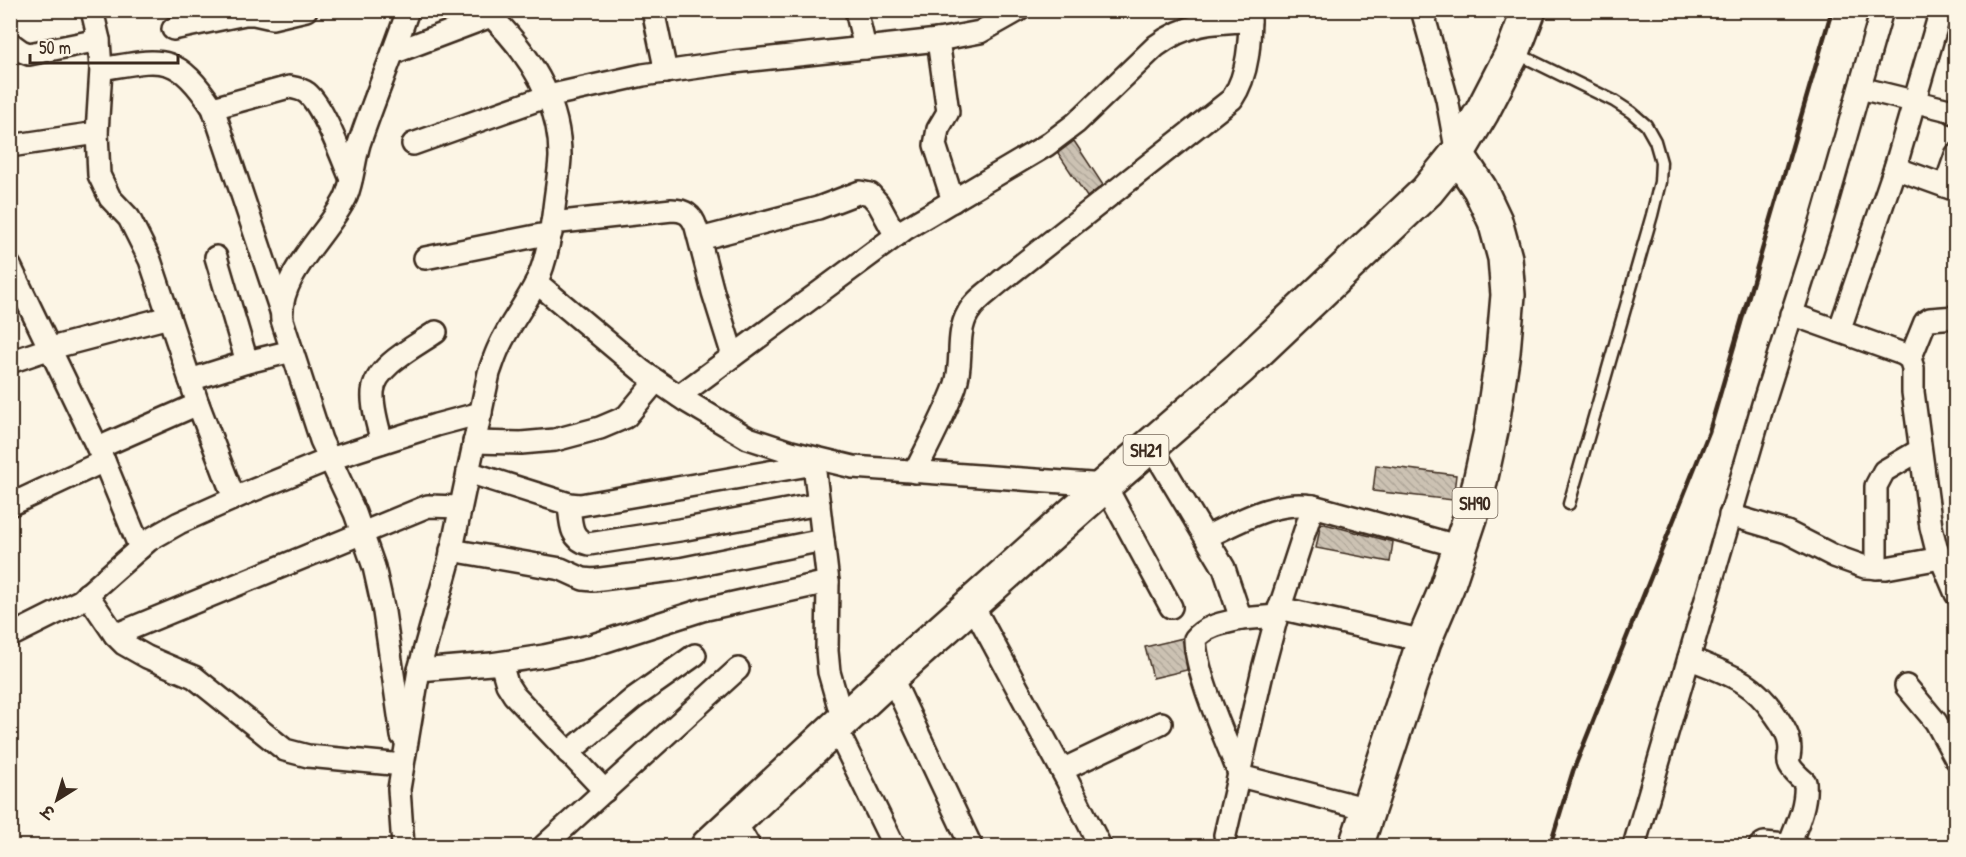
<svg xmlns="http://www.w3.org/2000/svg" width="1966" height="857" font-family="'Patrick Hand','Playpen Sans Deva',sans-serif">
	<style>
		.building { fill: url(#building-back-hatch); stroke: #3b2a1e; stroke-width: 1.5 }
		.lines { fill: none; stroke-linecap: round; stroke-linejoin: round }
		.service-casing { stroke: #3b2a1e; stroke-width: 15 }
		.minor-casing { stroke: #3b2a1e; stroke-width: 26 }
		.primary-casing { stroke: #3b2a1e; stroke-width: 38 }
		.service { stroke: #fcf5e5; stroke-width: 10 }
		.minor { stroke: #fcf5e5; stroke-width: 21 }
		.primary { stroke: #fcf5e5; stroke-width: 33 }
		.rail { stroke: #3b2a1e; stroke-width: 4.5 }
		.labels { text-anchor: middle; dominant-baseline: central; stroke-width: 5; stroke-linejoin: round; paint-order: stroke }
		.shield { fill: #fcf5e5; stroke: #75675a; stroke-width: 1.5 }
		.shield-label { font-size: 18px; font-weight: bold; fill: #3b2a1e }
	</style>
	<defs>
		<pattern id="building-back-hatch" width="6" height="6" patternUnits="userSpaceOnUse" patternTransform="scale(1.5)"><rect width="6" height="6" fill="#ccc2b3"/><path d="M-1 5l2 2M0 0l6 6M5-1l2 2" fill="none" stroke="#b0a79a"/></pattern>
	</defs>
	<rect width="100%" height="100%" fill="#fcf5e5"/>
	<filter id="ink" filterUnits="userSpaceOnUse"><feTurbulence type="fractalNoise" baseFrequency=".0167" numOctaves="2"/><feDisplacementMap in="SourceGraphic" scale="12" xChannelSelector="R" yChannelSelector="G"/><feConvolveMatrix kernelMatrix="1 2 1 2 8 2 1 2 1" color-interpolation-filters="sRGB"/></filter>
	<g filter="url(#ink)">
		<g class="building">
			<polygon points="1074,141 1103,185 1087,197 1058,153"/>
			<polygon points="1376,465 1456,475 1453,500 1373,491"/>
			<polygon points="1321,523 1393,542 1390,562 1316,548"/>
			<polygon points="1183,638 1187,670 1153,678 1145,647"/>
		</g>
		<g class="lines">
			<g class="service-casing">
				<polyline id="service" points="1516,53 1614,101 1631,112 1646,125 1655,141 1661,162 1660,182 1652,215 1569,504"/>
			</g>
			<g class="minor-casing">
				<g id="minor">
					<polyline points="92,10 99,40 101,69 97,133 99,175 110,198 129,218 150,260 198,404 234,498"/>
					<polyline points="653,10 666,72"/>
					<polyline points="856,10 865,48"/>
					<polyline points="1422,10 1447,99 1457,154"/>
					<polyline points="173,29 245,14 254,14 272,18 306,10"/>
					<polyline points="938,40 948,112 938,129 935,145 953,201"/>
					<polyline points="10,43 21,51 29,54 99,40"/>
					<polyline points="393,53 491,16"/>
					<path d="M101 69C161 59 175 51 213 108L281 311"/>
					<polyline points="1860,88 1949,110 1956,114"/>
					<path d="M213 108 289 87C295 88 302 89 307 93 324 107 342 158 351 179"/>
					<polyline points="413,144 548,96 643,75 734,62 938,40 980,32 1019,10"/>
					<polyline points="10,146 97,133"/>
					<polyline points="1895,168 1956,190"/>
					<polyline points="1945,186 1956,155"/>
					<path d="M552 223 672 210C685 210 692 215 696 227L713 292 733 356"/>
					<polyline points="700,239 818,208 860,192 870,194 878,203 896,236"/>
					<polyline points="216,257 247,362"/>
					<polyline points="425,258 551,233"/>
					<polyline points="10,266 104,461 140,548"/>
					<polyline points="536,282 642,371 686,401 748,438 791,452 853,467 1105,485 1171,607"/>
					<polyline points="1791,314 1903,354 1910,359 1913,368 1913,392 1931,527 1936,547 1956,594"/>
					<polyline points="1839,331 1895,168 1941,10"/>
					<polyline points="1910,359 1925,322 1930,319 1956,317"/>
					<polyline points="10,362 51,348 169,317"/>
					<polyline points="190,380 247,362 292,351"/>
					<path d="M679 396 905 229 1047 145 1076 123 1156 46C1187 23 1212 22 1250 21"/>
					<path d="M382 442C378 426 372 408 373 392 375 366 416 346 436 332"/>
					<polyline points="474,442 521,443 555,440 600,428 626,417 656,381"/>
					<polyline points="1151,446 1224,568 1241,619 1277,616 1264,665 1225,835"/>
					<polyline points="98,448 198,404"/>
					<polyline points="814,464 828,582 827,651 829,672 843,721"/>
					<polyline points="468,472 569,504 580,505 820,463"/>
					<path d="M915 472C929 444 944 416 955 387 964 363 955 335 968 313 975 300 990 291 1001 281L1232 99C1249 74 1250 40 1250 10"/>
					<path d="M569 504C571 521 569 539 589 544L686 529 819 504"/>
					<polyline points="10,505 104,461"/>
					<polyline points="1730,515 1787,532 1834,556 1865,567 1886,568 1941,558"/>
					<path d="M1206 537C1241 521 1274 500 1313 506L1461 547"/>
					<polyline points="451,550 561,569 583,579 593,580 680,569 823,540"/>
					<polyline points="1876,568 1876,486 1884,471 1920,450"/>
					<polyline points="87,594 115,635 124,644 147,657 194,677 285,750 308,756 403,765"/>
					<polyline points="972,604 1067,780 1100,846"/>
					<polyline points="1279,608 1424,641"/>
					<polyline points="1277,616 1313,506"/>
					<path d="M1241 619C1225 623 1206 625 1195 639 1196 676 1226 739 1240 776L1368 809"/>
					<polyline points="115,635 428,506 460,507"/>
					<polyline points="10,636 80,601 149,540 179,523 244,494 330,459 436,425 481,413"/>
					<path d="M1689 658C1726 674 1750 678 1774 713 1779 720 1785 728 1788 737 1796 762 1776 757 1805 782 1807 804 1797 825 1789 845"/>
					<polyline points="501,663 507,684 514,695 605,791"/>
					<polyline points="419,670 491,664 544,656 590,646 702,610 828,582"/>
					<polyline points="891,676 971,846"/>
					<polyline points="1906,686 1936,722 1956,759"/>
					<polyline points="836,728 894,846"/>
					<path d="M402 736 384 612 374 567 355 513 321 440 282 320C277 275 328 235 346 197 353 180 354 161 359 144 374 99 393 55 408 10"/>
					<polyline points="568,753 634,698 695,655"/>
					<polyline points="1062,770 1161,723"/>
					<polyline points="734,820 749,846"/>
					<path d="M403 846 399 789 419 670 450 558 489 373C492 365 495 355 499 347 509 325 525 305 536 283 547 260 551 233 554 208 556 191 559 174 560 158 561 99 526 49 485 10"/>
					<polyline points="544,846 738,669"/>
					<polyline points="1634,846 1764,401 1823,216 1882,10"/>
					<polyline points="1760,846 1764,843 1797,846"/>
				</g>
			</g>
			<g class="primary-casing">
				<g id="primary">
					<polyline points="708,846 891,676 1105,485 1240,368 1427,191 1457,154 1482,112 1513,52 1529,10"/>
					<polyline points="1356,846 1424,641 1447,587 1476,500 1491,431 1503,352 1508,295 1505,258 1495,221 1480,189 1457,154"/>
				</g>
			</g>
			<use href="#service" class="service"/>
			<use href="#minor" class="minor"/>
			<use href="#primary" class="primary"/>
			<polyline class="rail" points="1550,846 1573,771 1709,432 1832,10"/>
		</g>
	</g>
	<g class="labels">
		<g class="shield">
			<rect x="1123.5" y="435" width="45" height="30" rx="4.5"/>
			<rect x="1452.5" y="488" width="45" height="30" rx="4.5"/>
		</g>
		<g class="shield-label">
			<text x="1146" y="450">SH21</text>
			<text x="1475" y="503">SH90</text>
		</g>
	</g>
	<rect width="1966" height="857" fill="none" stroke="#fcf5e5" stroke-width="36"/>
	<rect x="18" y="18" width="1930" height="821" fill="none" stroke="#3b2a1e" stroke-width="2" filter="url(#ink)"/>
	<g transform="translate(57 800) rotate(217)" stroke="#fcf5e5" stroke-width="4.5" paint-order="stroke">
	<path d="M0-4.5L10 22L0 15L-10 22Z" fill="#3b2a1e"/>
	<text y="-9" font-size="16" font-weight="bold" text-anchor="middle" fill="#3b2a1e">उ</text>
	</g>
	<path d="M30 54v9h148v-9" fill="none" stroke="#3b2a1e" stroke-width="3"/>
	<text x="39" y="54" font-size="18" fill="#3b2a1e" stroke="#fcf5e5" stroke-width="4.5" paint-order="stroke">50 m</text>
</svg>
